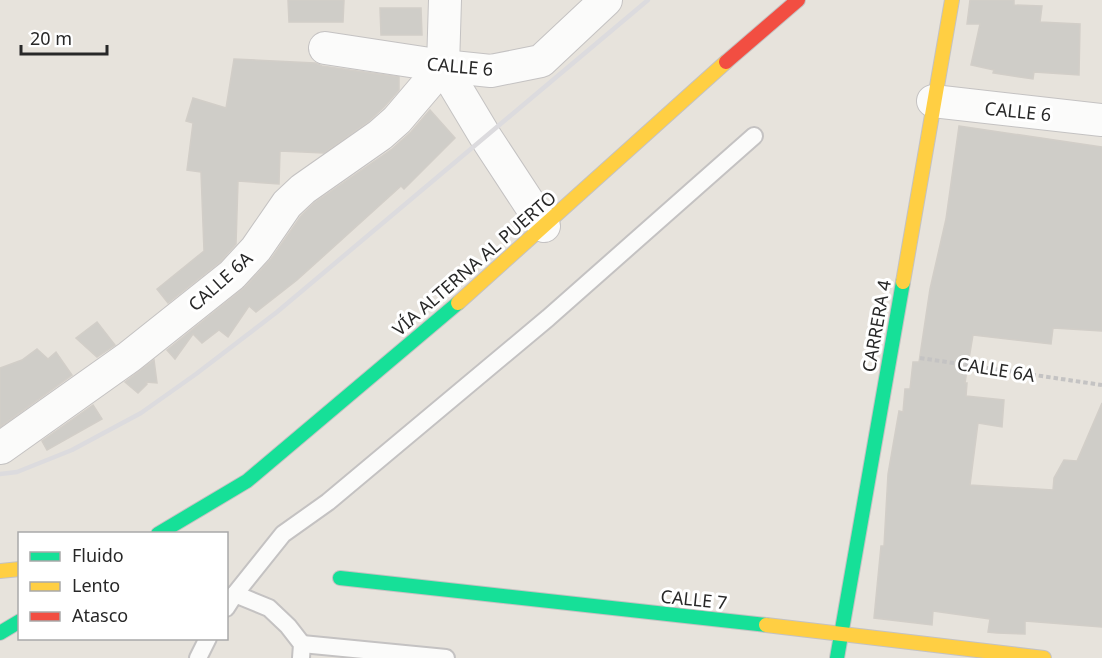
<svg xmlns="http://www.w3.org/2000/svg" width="1102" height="658" font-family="'Noto Sans',sans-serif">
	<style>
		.building { fill: #cfcdc8; stroke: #d2cec8; stroke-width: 1.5 }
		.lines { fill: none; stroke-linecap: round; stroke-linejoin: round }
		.lane-casing { stroke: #c4c2c2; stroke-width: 20 }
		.street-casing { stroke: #c4c2c2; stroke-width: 34 }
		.fast-casing { stroke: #c4c2c2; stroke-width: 16 }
		.slow-casing { stroke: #c4c2c2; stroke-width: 16 }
		.jam-casing { stroke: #c4c2c2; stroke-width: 16 }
		.path { stroke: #c4c3c3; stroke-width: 4; stroke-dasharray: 4.5 3; stroke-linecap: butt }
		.lane { stroke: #fbfbfa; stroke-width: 16 }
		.street { stroke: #fbfbfa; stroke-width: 32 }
		.fast { stroke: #16e098; stroke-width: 14 }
		.slow { stroke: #ffcf43; stroke-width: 14 }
		.jam { stroke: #f24e42; stroke-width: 14 }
		.rail { stroke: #dcdbde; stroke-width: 4.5 }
		.labels { text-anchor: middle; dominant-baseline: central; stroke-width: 6; stroke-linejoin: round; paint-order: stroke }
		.street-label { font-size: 18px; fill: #282828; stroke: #fff }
	</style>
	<rect width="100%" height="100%" fill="#e7e3dc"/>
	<g class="building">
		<polygon points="288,0 344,0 343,22 289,22"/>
		<polygon points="970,0 1014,0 1014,5 1042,6 1040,22 1080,24 1079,75 1034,72 1033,79 993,73 994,70 971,65 980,24 967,24"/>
		<polygon points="380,8 421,8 422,35 381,35"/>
		<polygon points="234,59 315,63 322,66 399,77 399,90 384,107 369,121 324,153 280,151 279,184 238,181 236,244 220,262 168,303 157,289 204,251 201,172 187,170 193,123 186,121 193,98 226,108"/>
		<polygon points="430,110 455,138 404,189 401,186 297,280 256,312 249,306 228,337 219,330 202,343 193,334 175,359 167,350 245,287 271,259 301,216 314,203 392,149 411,132"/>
		<polygon points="959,126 1102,147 1102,331 1053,328 1051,344 973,335 965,383 967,383 966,396 1004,400 1002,427 978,423 970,485 1053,490 1054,478 1064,460 1077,461 1102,403 1102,627 1025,621 1025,634 997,633 988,632 990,619 933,611 932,625 874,618 881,546 884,546 888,474 899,411 903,412 905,389 910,389 913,362 919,362 930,289 946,219"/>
		<polygon points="97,322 115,345 97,357 76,338"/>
		<polygon points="37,349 48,359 56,352 72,375 0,427 0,368 22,360"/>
		<polygon points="154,360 157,383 146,382 147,384 138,393 125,382"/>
		<polygon points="93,405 102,419 47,450 42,441"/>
	</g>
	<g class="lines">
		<g class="lane-casing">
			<g id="lane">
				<polyline points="235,594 269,608 288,626 302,644 301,658"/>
				<polyline points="226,608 235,594 283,534 328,502 548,318 754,136"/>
				<polyline points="302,644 446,658"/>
				<polyline points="198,658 208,638"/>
			</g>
		</g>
		<g class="street-casing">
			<g id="street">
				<polyline points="325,48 443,66 491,71 541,61 606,0"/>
				<polyline points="443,66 485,136 544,226"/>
				<polyline points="443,66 445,0"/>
				<polyline points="933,101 1102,120"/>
				<polyline points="1,448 129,357 232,275 256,249 287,204 303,189 380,135 397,120 443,66"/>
			</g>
		</g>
		<g class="fast-casing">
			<g id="fast">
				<polyline points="158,534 247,481 458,303"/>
				<polyline points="340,578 766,625"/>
				<polyline points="0,633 20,621"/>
				<polyline points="837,658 903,282"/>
			</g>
		</g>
		<g class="slow-casing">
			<g id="slow">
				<polyline points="903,282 952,0"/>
				<polyline points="458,303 726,62"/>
				<polyline points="0,571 20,569"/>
				<polyline points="766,625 1044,658"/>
			</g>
		</g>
		<g class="jam-casing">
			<polyline id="jam" points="726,62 798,0"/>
		</g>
		<polyline class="path" points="920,358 1102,385"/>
		<use href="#lane" class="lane"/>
		<use href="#street" class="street"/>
		<use href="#fast" class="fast"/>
		<use href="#slow" class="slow"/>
		<use href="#jam" class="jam"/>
		<polyline class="rail" points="0,474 17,472 72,450 141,413 196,374 277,312 648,0"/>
	</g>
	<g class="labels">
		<g class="street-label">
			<text transform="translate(460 66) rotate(5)">CALLE 6</text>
			<text transform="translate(1018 111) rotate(6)">CALLE 6</text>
			<text transform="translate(474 263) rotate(-41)">VÍA ALTERNA AL PUERTO</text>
			<text transform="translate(220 281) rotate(-42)">CALLE 6A</text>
			<text transform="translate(876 326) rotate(-80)">CARRERA 4</text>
			<text transform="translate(996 369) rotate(9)">CALLE 6A</text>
			<text transform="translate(694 599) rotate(6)">CALLE 7</text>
		</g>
	</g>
	<rect x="18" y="532" width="210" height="108" fill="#ffffff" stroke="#a9a9a9" stroke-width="1.5"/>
	<rect x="30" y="552" width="30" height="9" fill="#16e098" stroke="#a9a9a9" stroke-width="1.5"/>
	<text x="72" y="562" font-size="18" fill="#282828">Fluido</text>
	<rect x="30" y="582" width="30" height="9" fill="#ffcf43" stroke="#a9a9a9" stroke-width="1.5"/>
	<text x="72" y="592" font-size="18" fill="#282828">Lento</text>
	<rect x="30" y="612" width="30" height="9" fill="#f24e42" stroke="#a9a9a9" stroke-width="1.5"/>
	<text x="72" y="622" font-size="18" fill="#282828">Atasco</text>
	<path d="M21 45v9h86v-9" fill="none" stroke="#282828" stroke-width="3"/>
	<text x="30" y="45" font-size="18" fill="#282828" stroke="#ffffff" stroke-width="4.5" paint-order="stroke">20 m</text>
</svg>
